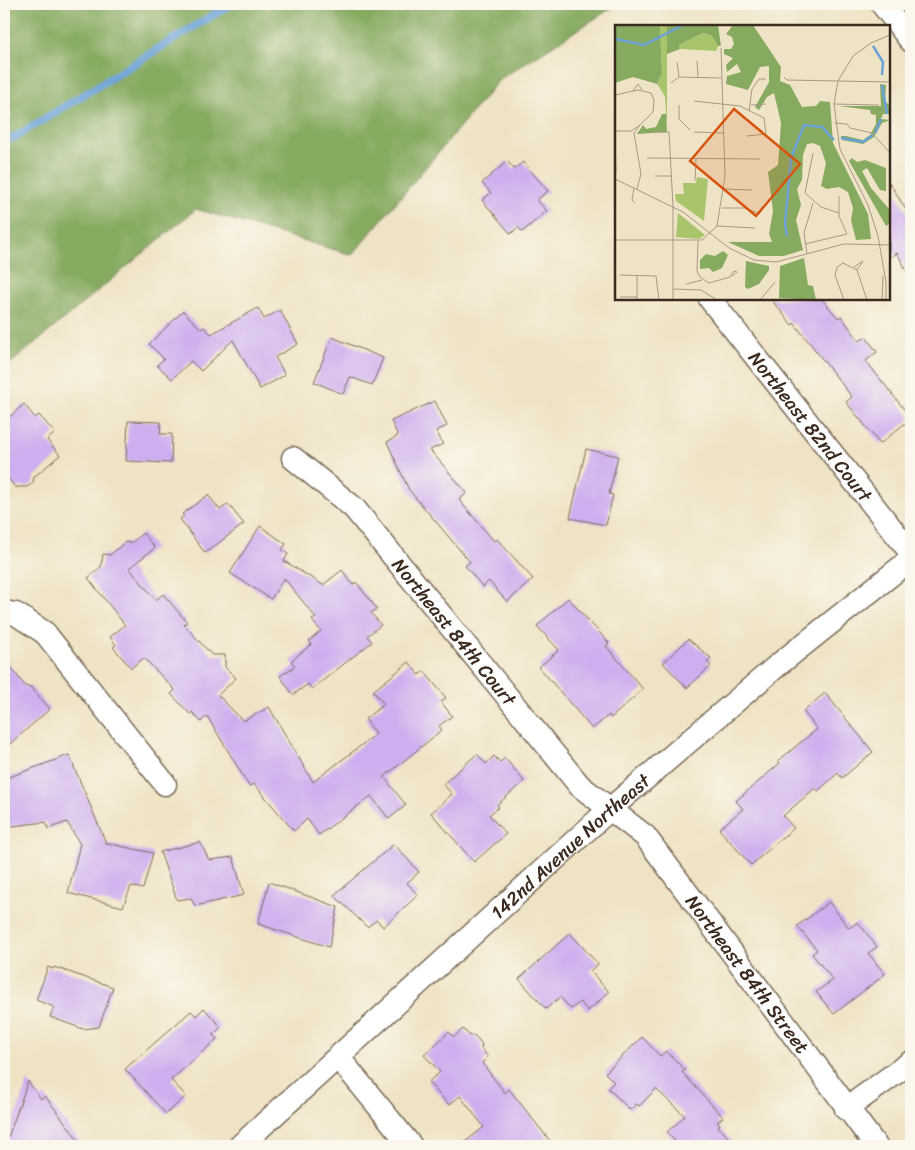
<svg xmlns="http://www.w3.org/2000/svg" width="915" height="1150" font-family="Sriracha,sans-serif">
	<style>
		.forest { fill: #86aa60; stroke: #606a3f }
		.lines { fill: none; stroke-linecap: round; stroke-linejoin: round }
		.stream { stroke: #6aa2d8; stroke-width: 8 }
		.building { fill: #cdaeef }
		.street-casing { stroke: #7a6b58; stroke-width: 25 }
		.street { stroke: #fff; stroke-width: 22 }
		.labels { text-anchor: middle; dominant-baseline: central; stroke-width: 4; stroke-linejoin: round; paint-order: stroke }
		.street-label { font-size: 19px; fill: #3b2a1e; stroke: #fbf7ec }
		.inset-river { fill: none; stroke: #6aa2d8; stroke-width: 2.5 }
		.inset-road { fill: none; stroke: #a79982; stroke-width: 1 }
		.view { fill: #d7540e; fill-opacity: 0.15; stroke: #d7540e; stroke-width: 2.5 }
		.inset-edge { fill: none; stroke: #3b2a1e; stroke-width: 2.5 }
	</style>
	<rect width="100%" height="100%" fill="#fbf7ec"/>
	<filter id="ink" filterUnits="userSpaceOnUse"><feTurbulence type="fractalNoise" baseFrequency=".02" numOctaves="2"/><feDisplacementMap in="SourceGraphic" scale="10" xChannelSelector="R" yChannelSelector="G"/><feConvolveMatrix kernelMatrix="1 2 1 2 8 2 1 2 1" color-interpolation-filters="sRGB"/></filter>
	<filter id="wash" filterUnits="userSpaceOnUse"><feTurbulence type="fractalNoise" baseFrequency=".0096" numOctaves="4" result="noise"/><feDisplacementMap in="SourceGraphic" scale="20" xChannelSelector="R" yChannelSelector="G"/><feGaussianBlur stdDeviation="1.12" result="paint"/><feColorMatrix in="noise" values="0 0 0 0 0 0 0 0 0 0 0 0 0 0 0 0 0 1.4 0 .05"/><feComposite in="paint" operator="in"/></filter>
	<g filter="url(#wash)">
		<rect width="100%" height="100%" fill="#efe3c5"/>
		<polygon class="forest" points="4,4 618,4 500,79 352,255 196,209 4,369"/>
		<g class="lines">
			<polyline class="stream" points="4,141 15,137 231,4"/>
		</g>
		<g id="blocks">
			<g class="building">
				<polygon points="507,161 514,169 523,162 548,191 537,200 547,211 522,232 518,227 511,234 482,200 491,193 482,183"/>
				<polygon points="889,182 911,218 911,278 897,253 889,258"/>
				<polygon points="771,299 822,299 838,318 841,316 859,341 866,337 877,352 866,361 911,418 880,444 846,402 852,397 794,323 792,325"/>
				<polygon points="258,308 264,319 280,310 298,344 275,357 285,375 260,389 233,340 201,371 191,361 172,379 157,365 164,359 149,344 183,311 201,329 204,327 211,334"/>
				<polygon points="332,337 383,358 372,385 350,377 343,394 314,382"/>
				<polygon points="435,401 447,426 436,431 443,444 430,450 467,493 459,500 494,541 497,539 533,579 507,602 489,581 483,587 465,566 470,562 409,490 387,442 398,436 391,421"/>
				<polygon points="24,404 35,418 39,415 55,433 47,440 60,455 34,477 33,483 27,487 15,487 4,473 4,422"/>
				<polygon points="128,421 161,422 160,434 172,434 171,463 126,461"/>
				<polygon points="586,449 618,456 609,494 613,495 606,525 570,518"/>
				<polygon points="208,495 220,510 228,504 244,524 205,553 180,519 184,516 182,514"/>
				<polygon points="260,526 286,544 282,550 288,554 284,561 323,585 342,570 353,585 356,582 377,609 371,613 381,625 367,636 372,642 312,689 308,684 293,695 280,676 295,666 291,661 312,644 309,641 321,631 312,620 316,618 284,578 271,599 230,573"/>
				<polygon points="143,533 155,548 129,568 156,600 163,594 187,622 184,625 212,655 225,655 225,667 236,678 218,695 243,721 269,707 313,782 376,734 365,719 384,704 373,691 409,662 419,675 424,671 446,698 441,702 452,716 439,726 442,730 384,777 406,805 389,819 371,796 319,835 307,819 294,831 254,784 249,786 207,716 201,722 192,712 190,714 171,694 175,690 144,658 131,668 113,647 116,645 110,637 125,625 88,578 101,567 103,554 110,555 125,542 131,543"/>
				<polygon points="568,598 609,643 606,646 643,689 611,718 609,715 592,729 539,667 559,650 537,626"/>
				<polygon points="688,639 711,658 707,662 711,666 687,688 663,663"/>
				<polygon points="4,658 25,686 31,687 50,709 4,749"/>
				<polygon points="825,693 873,752 842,778 838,773 818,791 815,788 783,816 794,828 751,865 719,829 743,809 736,801 780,763 778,761 817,729 803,711"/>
				<polygon points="477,754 486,764 494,756 500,762 505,758 524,781 497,805 499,807 489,815 506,834 474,862 431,813 452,794 443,784"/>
				<polygon points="69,755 106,843 153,853 143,889 131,886 123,907 68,893 80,844 67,822 48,829 46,822 4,827 4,779"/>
				<polygon points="200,842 209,860 233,857 244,895 195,906 191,898 177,900 160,852"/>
				<polygon points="394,844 419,872 407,883 418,895 383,927 377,920 367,927 334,895"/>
				<polygon points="269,882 338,907 329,947 258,924"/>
				<polygon points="829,902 849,928 858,922 877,947 868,953 885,974 834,1014 816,992 833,980 812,954 817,950 797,926"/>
				<polygon points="570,933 598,964 590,971 609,992 588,1011 580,1002 571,1009 560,997 546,1009 519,979"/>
				<polygon points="48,967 53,969 54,967 113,987 99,1027 83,1029 50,1017 54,1007 36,1000"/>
				<polygon points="204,1008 221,1027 213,1035 217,1039 171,1080 186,1096 166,1114 125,1069 191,1011 196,1016"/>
				<polygon points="463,1029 470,1036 474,1035 482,1044 481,1048 488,1057 482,1063 505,1093 509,1089 554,1146 460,1146 484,1127 460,1096 449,1105 428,1082 440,1072 424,1055 449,1032 454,1037"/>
				<polygon points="642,1037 660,1056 666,1051 685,1070 682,1072 723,1117 717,1122 720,1124 718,1126 736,1146 679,1146 667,1132 685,1116 656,1089 639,1106 636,1104 630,1110 608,1088 614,1082 605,1073"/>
				<polygon points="28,1081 41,1099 45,1096 83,1146 5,1146"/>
			</g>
		</g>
	</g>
	<g filter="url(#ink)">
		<use href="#blocks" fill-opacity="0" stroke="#7a6b58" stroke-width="1"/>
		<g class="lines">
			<g class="street-casing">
				<g id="street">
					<polyline points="882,4 911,41"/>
					<path id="s1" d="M710 299 911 553"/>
					<path id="s2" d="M293 458 354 508 580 786 645 836 876 1146"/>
					<polyline points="4,612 16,614 45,633 165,784"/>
					<polyline points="339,1058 411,1146"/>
					<polyline points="846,1109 911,1062"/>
					<path id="s3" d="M240 1146 610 809 778 665 911 559"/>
				</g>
			</g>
			<use href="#street" class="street"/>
		</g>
	</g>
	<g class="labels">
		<g class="street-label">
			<text stroke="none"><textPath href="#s1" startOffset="162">Northeast 82nd Court</textPath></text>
			<text stroke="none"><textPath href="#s2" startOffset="238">Northeast 84th Court</textPath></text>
			<text stroke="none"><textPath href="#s3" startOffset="446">142nd Avenue Northeast</textPath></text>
			<text stroke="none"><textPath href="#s2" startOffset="691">Northeast 84th Street</textPath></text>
		</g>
	</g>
	<g transform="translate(615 25)">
		<rect width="275" height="275" fill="#efe3c5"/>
		<path d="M45 0H52V107L50 71 42 59 47 47ZM88 8 96 10 103 21 101 26 65 24 64 20ZM82 152 93 154 89 196 61 176 60 169H69L68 158H81ZM63 188 90 210 84 214 61 212Z" fill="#a9c56c"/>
		<path d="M0 0H45L47 48 42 59 18 52 0 58ZM52 0H103L106 21H103L96 10 88 8 64 20 65 24 52 29ZM118 0H138L166 42 165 56 175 60 187 82 201 81 205 76 215 77 218 118 253 189 256 214 241 215 236 195 238 183 233 167 224 162 212 164 206 161 211 138 205 121 198 118 192 119 188 130 187 155 182 164 186 180 181 195 188 225 169 231H144L113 217H157L154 209 158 186 153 147 163 140 166 98 159 68 152 72 144 85 140 82 154 57V41L145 42 133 65 111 59 112 51 126 47 122 39 112 47 111 40 118 33 109 29V24H116L119 19 117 12 111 9ZM265 59 271 60 270 76 275 81V89H268L266 94 275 95 267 98 259 112 248 119 227 115 226 111H231L248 115 255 110 261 99V90L256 89 255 85 224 81H266ZM47 89H51L52 107 22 109 28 100 31 104 41 102ZM237 133 242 137 250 135 271 143V166L265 165 252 143 247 146 256 163 274 184V199L271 201 234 136ZM108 226 113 230 107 243 98 247 94 243 85 244V235L91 229 100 231ZM189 233 193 260 198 261 201 275 164 273 165 241ZM131 236 154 241V245L144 259 133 264 130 262Z" fill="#86aa60"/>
		<path class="inset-river" d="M0 14 29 20 68 0M258 21 268 37 267 50M267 60 272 89M260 108 266 94M226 113 248 117 258 110M172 211 170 199 176 133 189 100 207 102 219 115"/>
		<path class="inset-road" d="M82 36 83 52M62 37 64 52M169 52 172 55 275 57M56 58 64 52 106 53M18 66 23 59 27 65M0 70 23 65 36 68 39 75 38 87 25 100M79 76 125 81 149 93 151 109 132 111M219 79 264 80M64 80V94L75 105M136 80 151 79M134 86 137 64 144 54H151M220 98 232 99 235 103 257 108 275 128M0 106H16M16 106 25 100 19 108M37 107H54L58 181M79 107 108 108M19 108 26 149 22 164M0 113 1 148M198 128 190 168 206 182 224 188M32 133 145 134M40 151H56M0 154 68 187 114 223 139 235 161 237 229 219 275 220M80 156 81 134M19 163 17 175 20 178M109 164 137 165M58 181V275M107 183H130L145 189M102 201 140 203M0 215H87L102 201 110 151 106 23M83 216 82 246 85 252 94 258 115 252 119 246 122 247 117 251M190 219 232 209 224 191V171M192 228 189 208 198 178M239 242 248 236 242 245M5 250 41 251 44 275M71 259 87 255M58 264 86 265 102 275M5 272H22M22 275V250M145 275 160 257M229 275 220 250 222 242 228 238 242 245 252 275M267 275 268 251M271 275V257L263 211 253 180 225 124 219 79 223 56 238 31 256 18 275 10"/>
		<path class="view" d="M119 84 185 139 141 191 75 136Z"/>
		<rect width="275" height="275" class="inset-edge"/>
	</g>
	<rect width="915" height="1150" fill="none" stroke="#fbf7ec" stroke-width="20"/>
</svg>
